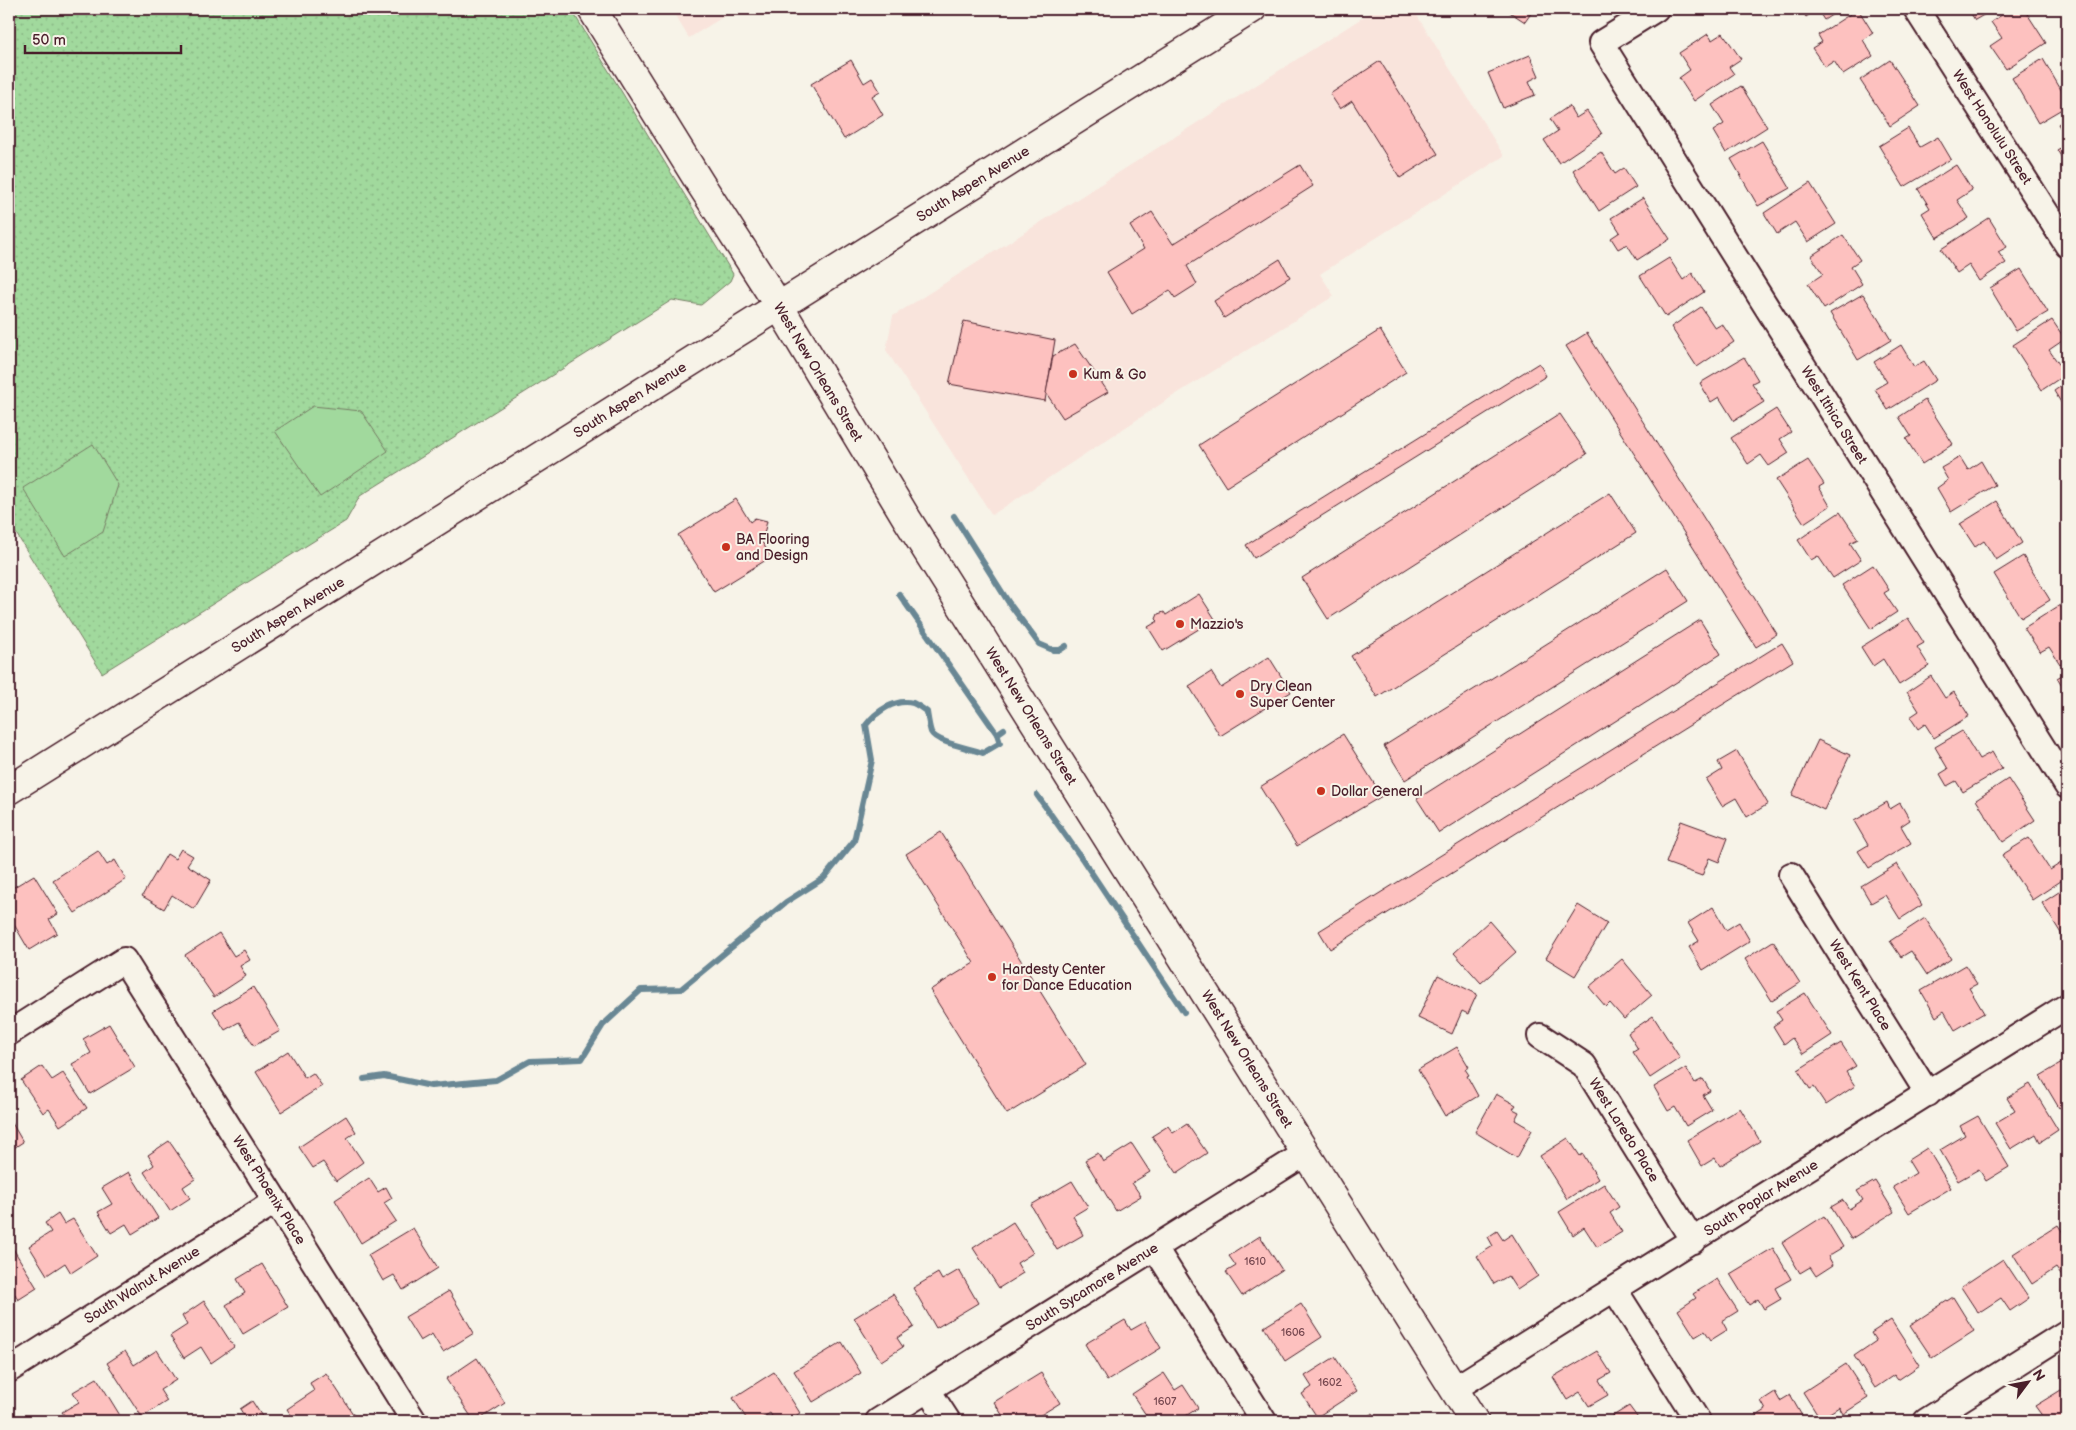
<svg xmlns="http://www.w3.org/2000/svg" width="2076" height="1430" font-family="'Balsamiq Sans',sans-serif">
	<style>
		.built { fill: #f9e4dc }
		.grass { fill: url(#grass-dots); stroke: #767c64 }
		.pitch { fill: #a1d99d; stroke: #767c64 }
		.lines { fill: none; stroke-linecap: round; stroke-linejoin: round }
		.stream { stroke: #698794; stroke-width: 6 }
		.building { fill: #fdc1bf; stroke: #4a1f2b }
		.minor-casing { stroke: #4a1f2b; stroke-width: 28 }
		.tertiary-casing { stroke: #4a1f2b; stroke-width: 31 }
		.secondary-casing { stroke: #4a1f2b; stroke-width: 31 }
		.primary-casing { stroke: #4a1f2b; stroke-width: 31 }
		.minor { stroke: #f7f3e8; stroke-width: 24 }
		.tertiary { stroke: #f7f3e8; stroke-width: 28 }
		.secondary { stroke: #f7f3e8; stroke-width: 28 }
		.primary { stroke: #f7f3e8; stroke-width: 28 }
		.poi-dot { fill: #c8321e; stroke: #f7f3e8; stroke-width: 2 }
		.labels { text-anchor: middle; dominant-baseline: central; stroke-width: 4; stroke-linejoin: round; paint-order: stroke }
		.number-label { font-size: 11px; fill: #774850 }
		.street-label { font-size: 14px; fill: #4a1f2b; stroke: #f7f3e8 }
		.poi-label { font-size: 14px; fill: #4a1f2b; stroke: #f7f3e8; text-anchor: start }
	</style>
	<defs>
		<pattern id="grass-dots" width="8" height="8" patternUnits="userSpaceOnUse" patternTransform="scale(1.25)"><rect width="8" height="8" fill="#a1d99d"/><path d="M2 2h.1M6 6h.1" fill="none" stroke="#8cba87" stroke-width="1.8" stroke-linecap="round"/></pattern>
	</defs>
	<rect width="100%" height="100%" fill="#f7f3e8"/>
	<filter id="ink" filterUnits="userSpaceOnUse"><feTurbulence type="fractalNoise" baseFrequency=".02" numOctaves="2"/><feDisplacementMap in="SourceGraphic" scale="10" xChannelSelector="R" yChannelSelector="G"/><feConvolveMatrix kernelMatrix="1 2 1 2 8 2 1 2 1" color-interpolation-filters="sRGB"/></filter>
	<g filter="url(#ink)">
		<g class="built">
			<polygon points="671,9 736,9 689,38"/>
			<polygon points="1376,9 1413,9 1504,156 1320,274 1334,296 1170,398 992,515 886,350 893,316"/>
		</g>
		<polygon class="grass" points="9,9 571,9 733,274 730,281 701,305 672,300 360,496 346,521 102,673 9,522"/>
		<g class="pitch">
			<polygon points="313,406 361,411 388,451 320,497 275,431"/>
			<polygon points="93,444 118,485 103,532 65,556 23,488"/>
		</g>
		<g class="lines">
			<g class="stream">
				<polyline points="954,516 1009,603 1039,644 1053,650 1060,650 1066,646"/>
				<polyline points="899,594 997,734"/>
				<polyline points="1037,795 1083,860 1184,1012"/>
				<path d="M364 1079 384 1076 431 1086 496 1080 530 1061 582 1059 603 1025 641 990 681 989 786 902 824 878 854 841 872 760 866 725C876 712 895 698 913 703 917 705 923 709 927 712 928 718 929 726 931 732 936 743 971 748 983 753L1000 743 997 734 1004 729"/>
			</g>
		</g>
		<g class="building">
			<polygon points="1505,9 1534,9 1525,22"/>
			<polygon points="1801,9 1841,9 1824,20 1817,9 1806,17"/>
			<polygon points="1858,9 1873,33 1863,40 1873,56 1843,75 1834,61 1825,67 1812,48 1822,42 1818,35"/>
			<polygon points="1968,9 1994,9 1975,20"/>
			<polygon points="2011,9 2024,9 2046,43 2006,69 1990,46 2002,38 1991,22"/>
			<polygon points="1723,33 1741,59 1729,67 1734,74 1694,101 1679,78 1690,70 1679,53 1708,34 1712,40"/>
			<polygon points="1530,55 1539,76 1529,81 1535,95 1503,108 1488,73"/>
			<polygon points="2043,59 2067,100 2067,106 2038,123 2012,78"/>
			<polygon points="851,60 864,83 872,78 880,91 872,96 883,115 844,139 811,84"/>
			<polygon points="1890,60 1920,106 1890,126 1860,80"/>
			<polygon points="1380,61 1438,154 1400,178 1352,101 1340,109 1330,94"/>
			<polygon points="1741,86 1767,127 1726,153 1713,131 1724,124 1712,105"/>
			<polygon points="1569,106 1576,118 1587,111 1602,134 1559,163 1544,140 1558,131 1550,119"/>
			<polygon points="2067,118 2067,139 2058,124"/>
			<polygon points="1908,128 1920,147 1938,137 1951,159 1904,187 1879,146"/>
			<polygon points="1762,141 1790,188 1758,206 1731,159"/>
			<polygon points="2067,144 2067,166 2057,150"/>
			<polygon points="1601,152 1615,174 1624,168 1636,187 1599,211 1573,170"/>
			<polygon points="1300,165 1313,186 1187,266 1197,284 1175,298 1170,290 1132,314 1107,272 1144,249 1130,226 1152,212 1173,244"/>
			<polygon points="1956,165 1972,190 1957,200 1969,218 1937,238 1922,213 1930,208 1918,189"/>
			<polygon points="1810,183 1836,224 1808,242 1795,222 1777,234 1764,213"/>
			<polygon points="1643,198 1670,239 1637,260 1627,244 1618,249 1611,238 1620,232 1611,218"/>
			<polygon points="1989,218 2007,247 1998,252 2006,263 1979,281 1969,265 1957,273 1941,249"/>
			<polygon points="1843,235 1860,260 1851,266 1862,284 1824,309 1808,284 1823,274 1811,256"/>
			<polygon points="1669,258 1683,280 1692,273 1704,292 1666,317 1640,276"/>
			<polygon points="1280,259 1290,277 1224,318 1214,301"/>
			<polygon points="2021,269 2048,312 2016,331 1990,288"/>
			<polygon points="1863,294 1891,340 1858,360 1830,313"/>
			<polygon points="1701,307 1715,328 1722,324 1734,342 1697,367 1671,327"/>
			<polygon points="2052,320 2065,339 2049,350 2066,374 2042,390 2013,345"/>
			<polygon points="964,321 1055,340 1045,401 949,384"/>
			<polygon points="1380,330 1406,372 1226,487 1199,445"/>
			<polygon points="1587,333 1777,634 1756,647 1566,346"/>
			<polygon points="1075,344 1108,392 1063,418 1046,393 1053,356"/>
			<polygon points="1901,345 1914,367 1924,361 1936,380 1888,410 1875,389 1887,382 1874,362"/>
			<polygon points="1744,357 1758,380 1752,383 1764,402 1734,421 1719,397 1711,402 1700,383"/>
			<polygon points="1539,363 1546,376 1254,558 1246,545"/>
			<polygon points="2067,382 2067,412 2054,391"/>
			<polygon points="1925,400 1953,444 1922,464 1906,439 1911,436 1899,417"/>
			<polygon points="1776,409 1791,432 1780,439 1789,453 1769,466 1761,455 1748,464 1731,438"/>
			<polygon points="1560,414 1587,454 1328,619 1302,578"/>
			<polygon points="1960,457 1968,470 1981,461 1995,485 1951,512 1937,488 1948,480 1941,468"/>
			<polygon points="1808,460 1824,484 1819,487 1830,506 1804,523 1776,480"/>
			<polygon points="1610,493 1636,533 1377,697 1351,656"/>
			<polygon points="736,499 750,522 755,518 767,521 764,534 759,537 771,557 714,592 678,535"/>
			<polygon points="1997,501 2022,543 1996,560 1984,541 1975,547 1960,524"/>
			<polygon points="1840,512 1858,539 1850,543 1861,560 1833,578 1818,556 1811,560 1798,540"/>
			<polygon points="2023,556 2050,600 2021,618 1994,574"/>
			<polygon points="1873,565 1889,590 1884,593 1897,612 1871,629 1842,585"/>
			<polygon points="1667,568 1688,601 1405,780 1384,746"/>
			<polygon points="1199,594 1215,619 1163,651 1148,627 1158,621 1156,619 1158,614 1164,612 1166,615"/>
			<polygon points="2060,605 2067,615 2067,659 2060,664 2049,647 2040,652 2024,628"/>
			<polygon points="1908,618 1924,643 1917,647 1929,666 1899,685 1883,659 1873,666 1861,647"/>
			<polygon points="1700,620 1721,654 1439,833 1417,799"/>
			<polygon points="1782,643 1793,661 1330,949 1319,931"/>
			<polygon points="1269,657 1291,692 1220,736 1189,686 1211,672 1221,688"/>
			<polygon points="2067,672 2067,695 2057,678"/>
			<polygon points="1931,676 1945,698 1954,692 1969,716 1934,738 1925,724 1918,729 1910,717 1919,711 1907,692"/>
			<polygon points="1962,731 1979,759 1992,752 2002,769 1963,792 1956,781 1947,786 1940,774 1948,769 1935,747"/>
			<polygon points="1343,734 1382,796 1297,846 1260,787"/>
			<polygon points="1818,740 1850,755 1824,810 1792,795"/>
			<polygon points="1737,751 1768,804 1747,817 1736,798 1722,806 1706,780 1722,770 1718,762"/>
			<polygon points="2008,779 2035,820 2003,842 1976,800"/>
			<polygon points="1887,802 1890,809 1900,803 1910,820 1901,826 1911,843 1869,868 1858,851 1868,845 1854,821"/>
			<polygon points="1681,821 1728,838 1719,862 1709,858 1702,876 1666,863"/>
			<polygon points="941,832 1086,1065 1007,1114 930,990 974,963 906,854"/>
			<polygon points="2029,838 2050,870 2061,863 2067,873 2067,877 2032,900 2002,855"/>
			<polygon points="181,849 193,856 187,865 211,880 194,909 172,895 164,909 142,896 167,854 175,859"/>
			<polygon points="98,851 107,865 115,860 126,879 75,913 53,880"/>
			<polygon points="1897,864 1922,905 1900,919 1885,895 1871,903 1861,886"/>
			<polygon points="34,875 58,914 49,919 57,933 29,950 9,916 9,890"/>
			<polygon points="2065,888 2067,891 2067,943 2042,903"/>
			<polygon points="1578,905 1607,923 1575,976 1546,958"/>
			<polygon points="1713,907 1726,930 1739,922 1750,941 1703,970 1689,947 1699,941 1688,923"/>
			<polygon points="1925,918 1951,959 1927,975 1911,951 1901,957 1890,941"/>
			<polygon points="1489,921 1516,952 1481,983 1454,953"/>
			<polygon points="219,933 234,956 244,950 250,960 240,966 246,976 214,997 185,955"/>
			<polygon points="1773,941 1800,983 1772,1001 1745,959"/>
			<polygon points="1622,959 1652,995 1624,1019 1610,1003 1606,1007 1589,987"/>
			<polygon points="1965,965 1977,984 1969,988 1984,1013 1955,1030 1944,1011 1936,1017 1921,991"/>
			<polygon points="1438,975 1477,994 1468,1014 1462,1011 1452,1034 1418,1018"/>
			<polygon points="253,987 280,1031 254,1046 239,1022 225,1030 213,1011"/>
			<polygon points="1805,993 1832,1035 1803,1054 1792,1038 1784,1044 1773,1026 1782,1020 1776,1011"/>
			<polygon points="1653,1016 1680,1058 1650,1078 1633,1052 1638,1049 1628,1033"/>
			<polygon points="109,1024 135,1067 90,1094 72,1064 91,1053 83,1039"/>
			<polygon points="1841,1043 1856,1066 1846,1072 1855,1086 1826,1105 1814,1087 1810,1089 1798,1070"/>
			<polygon points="1457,1047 1469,1067 1465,1069 1469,1075 1467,1076 1478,1096 1445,1116 1418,1070"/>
			<polygon points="288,1051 305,1078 313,1073 322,1086 281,1112 256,1072"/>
			<polygon points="2067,1060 2067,1103 2059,1108 2040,1076"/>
			<polygon points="42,1066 52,1080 63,1073 87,1108 60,1126 49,1109 43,1113 21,1080"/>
			<polygon points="1686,1068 1695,1083 1703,1079 1710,1091 1703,1095 1712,1110 1686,1126 1675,1107 1668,1111 1654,1087"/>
			<polygon points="2030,1084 2058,1130 2040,1142 2036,1134 2011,1149 1995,1123 2015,1111 2007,1098"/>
			<polygon points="1496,1094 1516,1105 1513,1109 1519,1112 1515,1120 1532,1130 1517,1158 1475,1132"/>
			<polygon points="1740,1108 1760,1141 1720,1166 1715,1158 1702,1166 1687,1140"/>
			<polygon points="346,1116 356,1132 347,1138 363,1162 336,1181 323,1162 313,1168 299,1147"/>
			<polygon points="1978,1116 2009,1167 1986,1181 1979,1169 1958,1181 1940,1150 1965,1135 1960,1126"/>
			<polygon points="9,1118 23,1142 9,1151"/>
			<polygon points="1187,1124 1207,1153 1177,1173 1152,1136 1168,1126 1173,1133"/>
			<polygon points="1568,1138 1580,1156 1583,1154 1598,1179 1567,1199 1540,1156"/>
			<polygon points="169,1141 195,1179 183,1187 190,1198 170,1211 144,1172 154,1165 148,1155"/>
			<polygon points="1132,1144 1150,1172 1132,1183 1141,1196 1116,1211 1085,1160 1098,1153 1103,1162"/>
			<polygon points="1927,1148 1951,1188 1909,1213 1893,1187 1916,1173 1908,1160"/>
			<polygon points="129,1172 158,1218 132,1234 126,1224 111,1233 98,1212 112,1204 102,1188"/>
			<polygon points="369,1178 378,1192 386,1187 392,1198 384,1203 396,1221 361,1243 335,1200"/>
			<polygon points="1072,1181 1088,1207 1073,1216 1083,1235 1057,1250 1031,1205"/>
			<polygon points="1875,1181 1894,1212 1851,1239 1831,1207 1843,1200 1849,1209 1863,1200 1857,1191"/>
			<polygon points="1604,1184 1619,1207 1610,1213 1622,1232 1597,1247 1584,1227 1573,1235 1559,1212"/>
			<polygon points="58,1214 64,1224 73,1219 97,1256 71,1273 65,1263 47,1275 29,1246 51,1232 45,1223"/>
			<polygon points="1824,1216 1843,1247 1828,1256 1833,1265 1816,1276 1810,1267 1800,1273 1782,1243"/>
			<polygon points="1013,1222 1033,1253 1017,1263 1023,1273 999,1288 973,1248"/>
			<polygon points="2058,1225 2067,1239 2067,1275 2063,1278 2056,1268 2032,1284 2013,1254"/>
			<polygon points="413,1228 438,1268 403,1290 394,1275 383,1281 368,1255"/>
			<polygon points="1497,1231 1503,1240 1512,1234 1538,1276 1517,1290 1508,1276 1494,1284 1477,1256 1493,1246 1488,1237"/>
			<polygon points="1260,1236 1282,1270 1242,1296 1226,1272 1236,1266 1229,1256"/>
			<polygon points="9,1242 37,1288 18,1300 15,1294 9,1298"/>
			<polygon points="1773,1248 1791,1279 1775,1288 1781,1299 1764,1309 1758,1299 1749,1305 1730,1274"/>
			<polygon points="2003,1259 2029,1298 2010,1311 2001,1298 1978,1313 1961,1287"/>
			<polygon points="262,1264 288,1307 243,1334 226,1305 245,1293 237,1279"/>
			<polygon points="959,1270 978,1303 936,1328 913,1288 938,1273 942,1280"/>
			<polygon points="1717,1279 1738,1311 1722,1321 1727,1330 1711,1340 1705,1331 1695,1337 1678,1310 1696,1298 1693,1294"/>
			<polygon points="449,1291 474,1333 443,1352 432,1334 420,1341 405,1317"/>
			<polygon points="893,1294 914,1327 897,1338 903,1347 881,1361 854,1318"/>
			<polygon points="1953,1297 1974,1331 1932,1358 1910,1325"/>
			<polygon points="204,1301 234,1347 211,1363 201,1347 184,1358 170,1336 187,1325 182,1316"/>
			<polygon points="1301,1304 1322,1337 1285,1361 1264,1327"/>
			<polygon points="1125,1320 1131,1330 1145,1322 1161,1348 1107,1381 1085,1344"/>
			<polygon points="1891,1320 1920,1365 1898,1380 1894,1375 1875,1388 1854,1356 1876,1341 1871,1333"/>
			<polygon points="842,1342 861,1373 813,1402 794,1371"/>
			<polygon points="157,1350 176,1380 160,1390 167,1401 142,1417 107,1363 125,1351 134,1365"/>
			<polygon points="1597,1351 1611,1373 1599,1380 1608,1395 1589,1406 1580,1392 1567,1400 1553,1377"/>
			<polygon points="1335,1357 1357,1391 1317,1417 1302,1394 1312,1387 1305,1376"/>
			<polygon points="477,1358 505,1403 477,1421 474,1421 446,1379"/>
			<polygon points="1846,1364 1868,1398 1843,1414 1839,1407 1820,1419 1803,1392"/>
			<polygon points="774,1372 800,1413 787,1421 775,1421 770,1413 757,1421 748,1421 733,1398"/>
			<polygon points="326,1373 357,1420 295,1421 287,1409 314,1391 310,1383"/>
			<polygon points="1041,1373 1060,1403 1031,1421 1006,1421 994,1402"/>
			<polygon points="1164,1373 1175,1390 1183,1385 1198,1408 1178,1421 1150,1421 1132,1394"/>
			<polygon points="97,1378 121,1417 114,1421 68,1421 62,1412 79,1402 73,1392"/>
			<polygon points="2061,1390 2067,1399 2067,1421 2046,1421 2035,1406"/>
			<polygon points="1775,1392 1780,1401 1790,1395 1805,1421 1751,1421 1750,1420 1766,1410 1761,1401"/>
			<polygon points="252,1401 265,1421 239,1421 245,1417 240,1409"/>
			<polygon points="1629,1406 1640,1421 1605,1421"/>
			<polygon points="1373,1413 1379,1421 1359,1421"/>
			<polygon points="699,1414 704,1421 687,1421"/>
		</g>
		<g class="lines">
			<g class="minor-casing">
				<g id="minor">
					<polyline points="1656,9 1601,43 2067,786"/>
					<polyline points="1916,9 2067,245"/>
					<polyline points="1791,875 1928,1094"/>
					<polyline points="9,1033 124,960 414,1421"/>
					<polyline points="1540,1036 1584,1065 1693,1241"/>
					<polyline points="1155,1248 1264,1421"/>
					<polyline points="1615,1290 1698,1421"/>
					<polyline points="9,1370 276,1201"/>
					<polyline points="1454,1389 2067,1006"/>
					<polyline points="928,1390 948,1421"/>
					<polyline points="878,1421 1306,1153"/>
					<polyline points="1926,1421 2067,1332"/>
				</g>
			</g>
			<g class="tertiary-casing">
				<polyline id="tertiary" points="592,9 700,183 779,306"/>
			</g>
			<g class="secondary-casing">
				<polyline id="secondary" points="779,306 907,519 1474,1421"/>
			</g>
			<g class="primary-casing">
				<polyline id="primary" points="9,790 1252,9"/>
			</g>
			<use href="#minor" class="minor"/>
			<use href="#tertiary" class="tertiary"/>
			<use href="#secondary" class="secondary"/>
			<use href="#primary" class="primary"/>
		</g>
	</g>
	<g class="poi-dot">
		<circle cx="1073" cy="374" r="5"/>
		<circle cx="726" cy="547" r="5"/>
		<circle cx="1180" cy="624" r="5"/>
		<circle cx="1240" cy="694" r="5"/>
		<circle cx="1321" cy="791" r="5"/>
		<circle cx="992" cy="977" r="5"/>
	</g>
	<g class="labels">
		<g class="number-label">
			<text x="1255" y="1261">1610</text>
			<text x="1293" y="1332">1606</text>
			<text x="1330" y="1382">1602</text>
			<text x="1165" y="1401">1607</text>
		</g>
		<g class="street-label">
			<text transform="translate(1992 127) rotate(57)">West Honolulu Street</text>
			<text transform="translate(973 184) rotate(-32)">South Aspen Avenue</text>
			<text transform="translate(818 372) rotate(59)">West New Orleans Street</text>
			<text transform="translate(630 400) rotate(-32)">South Aspen Avenue</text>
			<text transform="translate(1834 415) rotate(58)">West Ithica Street</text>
			<text transform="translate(288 615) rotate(-32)">South Aspen Avenue</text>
			<text transform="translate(1031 716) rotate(58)">West New Orleans Street</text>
			<text transform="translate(1860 985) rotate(58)">West Kent Place</text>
			<text transform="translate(1247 1059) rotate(58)">West New Orleans Street</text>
			<text transform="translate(1624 1130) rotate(58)">West Laredo Place</text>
			<text transform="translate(269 1190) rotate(58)">West Phoenix Place</text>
			<text transform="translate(1761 1198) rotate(-32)">South Poplar Avenue</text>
			<text transform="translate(142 1285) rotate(-32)">South Walnut Avenue</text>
			<text transform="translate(1092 1287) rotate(-32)">South Sycamore Avenue</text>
		</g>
		<g class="poi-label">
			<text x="1083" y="374">Kum &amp; Go</text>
			<text x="736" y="539">BA Flooring<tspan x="736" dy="16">and Design</tspan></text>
			<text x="1190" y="624">Mazzio's</text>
			<text x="1250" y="686">Dry Clean<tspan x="1250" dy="16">Super Center</tspan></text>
			<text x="1331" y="791">Dollar General</text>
			<text x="1002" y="969">Hardesty Center<tspan x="1002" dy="16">for Dance Education</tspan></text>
		</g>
	</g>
	<rect width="2076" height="1430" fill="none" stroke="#f7f3e8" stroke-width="30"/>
	<rect x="15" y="15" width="2046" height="1400" fill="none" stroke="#4a1f2b" stroke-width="2" filter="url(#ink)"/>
	<g transform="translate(2028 1382) rotate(58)" stroke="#f7f3e8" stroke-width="4" paint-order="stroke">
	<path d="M0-4L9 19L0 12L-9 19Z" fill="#4a1f2b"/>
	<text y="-8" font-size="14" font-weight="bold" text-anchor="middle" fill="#4a1f2b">N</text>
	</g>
	<path d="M25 45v8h156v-8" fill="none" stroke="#4a1f2b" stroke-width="2.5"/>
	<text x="32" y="45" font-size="15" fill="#4a1f2b" stroke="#f7f3e8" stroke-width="4" paint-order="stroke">50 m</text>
</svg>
